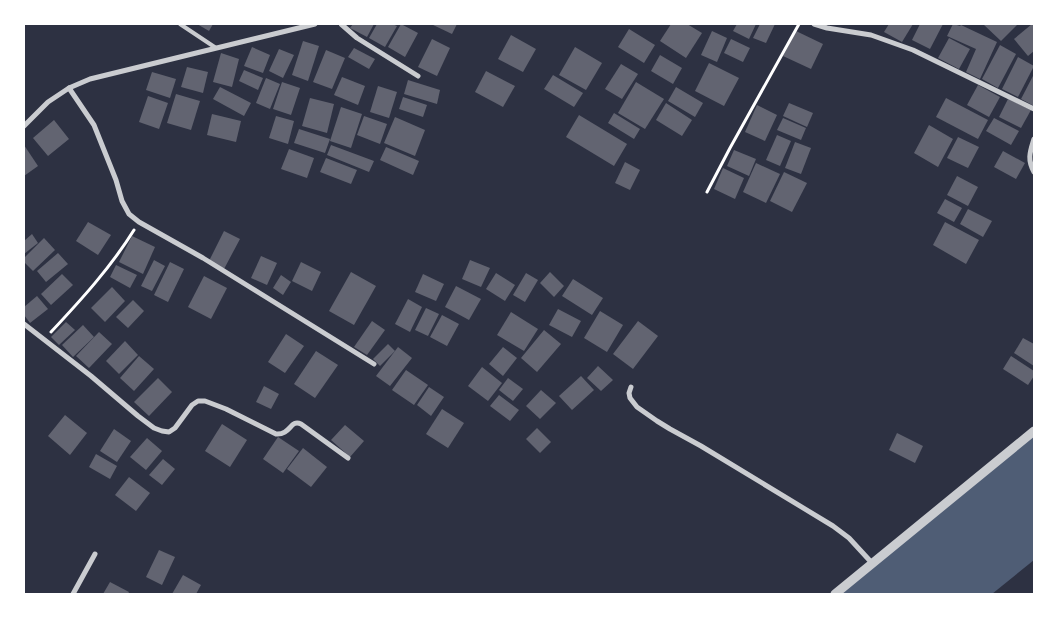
<svg xmlns="http://www.w3.org/2000/svg" width="1058" height="618" font-family="'Work Sans',sans-serif">
	<style>
		.water { fill: #4f5d75 }
		.building { fill: #626471 }
		.lines { fill: none; stroke-linecap: round; stroke-linejoin: round }
		.path { stroke: #fff; stroke-width: 3 }
		.service { stroke: #caccd0; stroke-width: 4 }
		.minor { stroke: #caccd0; stroke-width: 5 }
		.tertiary { stroke: #caccd0; stroke-width: 9 }
	</style>
	<rect width="100%" height="100%" fill="#2d3142"/>
	<polygon class="water" points="1034,431 1034,560 992,594 833,594"/>
	<g class="building">
		<polygon points="197,24 213,24 209,31"/>
		<polygon points="353,24 374,24 367,37 350,28"/>
		<polygon points="377,24 392,24 397,26 385,47 369,38"/>
		<polygon points="401,24 418,33 405,57 388,47"/>
		<polygon points="431,24 457,24 452,34"/>
		<polygon points="671,24 687,24 702,33 686,58 660,41"/>
		<polygon points="737,24 756,24 749,39 733,31"/>
		<polygon points="760,24 775,24 766,43 753,38"/>
		<polygon points="889,24 913,24 902,42 884,32"/>
		<polygon points="920,24 943,24 930,49 912,40"/>
		<polygon points="953,24 960,26 961,25 997,42 980,79 966,72 976,49 947,36"/>
		<polygon points="983,24 1018,24 1001,41"/>
		<polygon points="1032,24 1034,24 1034,51 1028,56 1014,39"/>
		<polygon points="629,29 655,45 644,63 618,47"/>
		<polygon points="712,31 727,38 717,62 701,55"/>
		<polygon points="796,31 823,44 811,69 783,56"/>
		<polygon points="511,35 536,49 523,72 498,59"/>
		<polygon points="949,38 970,49 959,69 938,58"/>
		<polygon points="432,39 450,48 437,76 418,67"/>
		<polygon points="731,39 750,48 743,62 724,53"/>
		<polygon points="303,41 319,46 308,81 292,75"/>
		<polygon points="1000,45 1016,54 998,88 982,79"/>
		<polygon points="252,47 270,55 263,73 244,66"/>
		<polygon points="575,47 602,63 586,90 559,75"/>
		<polygon points="354,48 375,59 369,69 348,57"/>
		<polygon points="279,49 294,55 283,78 269,71"/>
		<polygon points="326,50 345,58 332,89 313,82"/>
		<polygon points="221,53 239,59 232,87 213,82"/>
		<polygon points="660,55 682,68 673,84 651,71"/>
		<polygon points="1018,57 1034,66 1018,97 1002,89"/>
		<polygon points="709,63 739,78 724,106 695,91"/>
		<polygon points="621,64 638,74 622,99 605,89"/>
		<polygon points="187,67 208,72 203,93 181,87"/>
		<polygon points="244,70 263,78 258,90 239,81"/>
		<polygon points="486,71 515,86 503,107 475,92"/>
		<polygon points="152,72 176,79 170,98 146,90"/>
		<polygon points="1034,74 1034,106 1021,99"/>
		<polygon points="553,75 583,93 574,107 544,89"/>
		<polygon points="342,77 365,86 358,105 334,95"/>
		<polygon points="266,78 280,84 270,109 256,103"/>
		<polygon points="408,80 440,90 437,104 404,94"/>
		<polygon points="282,82 300,88 291,115 273,109"/>
		<polygon points="636,82 664,99 645,129 618,113"/>
		<polygon points="978,85 1000,97 989,117 967,105"/>
		<polygon points="378,86 397,92 389,118 370,112"/>
		<polygon points="220,87 251,103 244,116 213,99"/>
		<polygon points="676,87 703,103 695,117 668,101"/>
		<polygon points="176,94 200,101 191,130 167,123"/>
		<polygon points="148,96 168,103 159,129 139,122"/>
		<polygon points="403,97 427,105 423,117 399,109"/>
		<polygon points="310,98 334,104 327,133 302,126"/>
		<polygon points="946,98 988,120 978,139 936,117"/>
		<polygon points="1008,99 1031,110 1021,128 999,117"/>
		<polygon points="666,103 692,120 682,136 656,120"/>
		<polygon points="789,103 813,113 807,127 783,116"/>
		<polygon points="757,105 777,115 765,141 745,132"/>
		<polygon points="341,107 362,114 351,148 330,141"/>
		<polygon points="614,113 640,129 634,139 608,123"/>
		<polygon points="212,114 241,121 236,142 207,135"/>
		<polygon points="579,115 627,144 614,166 566,137"/>
		<polygon points="276,116 294,121 288,144 269,138"/>
		<polygon points="364,116 387,124 380,144 357,135"/>
		<polygon points="395,117 425,130 415,156 384,143"/>
		<polygon points="783,118 806,128 801,140 777,130"/>
		<polygon points="994,118 1019,131 1011,145 986,131"/>
		<polygon points="54,120 69,139 48,156 33,138"/>
		<polygon points="929,125 953,139 938,167 914,153"/>
		<polygon points="299,129 330,139 325,153 294,143"/>
		<polygon points="777,135 791,141 780,166 766,160"/>
		<polygon points="958,137 979,147 968,168 947,158"/>
		<polygon points="795,142 811,148 801,174 785,168"/>
		<polygon points="24,145 38,166 24,176"/>
		<polygon points="331,145 374,161 369,172 327,155"/>
		<polygon points="386,147 419,161 413,175 380,160"/>
		<polygon points="289,149 314,158 307,178 281,169"/>
		<polygon points="734,150 756,159 749,176 727,166"/>
		<polygon points="1003,151 1025,163 1016,179 994,167"/>
		<polygon points="326,158 357,170 351,184 320,172"/>
		<polygon points="625,162 640,170 630,190 615,183"/>
		<polygon points="756,163 780,174 766,203 743,192"/>
		<polygon points="723,168 744,178 735,199 714,189"/>
		<polygon points="784,172 807,183 792,212 770,201"/>
		<polygon points="957,176 978,187 968,206 947,195"/>
		<polygon points="945,199 962,208 954,222 937,213"/>
		<polygon points="968,209 992,221 983,237 960,224"/>
		<polygon points="88,222 111,235 98,255 76,241"/>
		<polygon points="945,222 979,240 966,264 933,245"/>
		<polygon points="224,231 240,239 224,269 209,261"/>
		<polygon points="32,234 38,243 24,254 24,241"/>
		<polygon points="132,236 155,247 143,274 119,262"/>
		<polygon points="44,238 55,250 33,271 24,262 24,258"/>
		<polygon points="58,253 68,264 46,282 37,271"/>
		<polygon points="261,256 277,263 267,285 251,278"/>
		<polygon points="154,260 165,266 152,291 141,286"/>
		<polygon points="470,260 490,268 481,287 462,279"/>
		<polygon points="170,262 184,269 168,302 154,295"/>
		<polygon points="301,262 321,272 312,291 292,281"/>
		<polygon points="116,265 137,275 130,288 110,277"/>
		<polygon points="351,272 376,286 354,325 329,311"/>
		<polygon points="550,272 564,286 554,297 540,283"/>
		<polygon points="496,273 515,285 505,301 486,289"/>
		<polygon points="526,273 538,280 525,302 513,295"/>
		<polygon points="62,274 73,285 51,305 41,294"/>
		<polygon points="423,274 444,284 436,301 415,292"/>
		<polygon points="281,275 291,282 283,295 273,288"/>
		<polygon points="204,276 227,288 211,319 188,307"/>
		<polygon points="573,279 603,298 592,315 562,296"/>
		<polygon points="456,286 481,299 469,320 445,307"/>
		<polygon points="112,287 125,301 105,322 91,308"/>
		<polygon points="37,296 48,309 30,323 24,315 24,307"/>
		<polygon points="408,299 422,307 410,332 395,324"/>
		<polygon points="133,300 144,311 128,328 116,317"/>
		<polygon points="426,308 439,314 428,336 415,330"/>
		<polygon points="558,309 581,321 572,337 549,325"/>
		<polygon points="600,311 623,325 607,352 584,338"/>
		<polygon points="511,312 538,329 524,351 497,335"/>
		<polygon points="442,315 459,324 447,346 430,337"/>
		<polygon points="372,321 385,330 367,355 354,347"/>
		<polygon points="638,321 658,336 633,369 613,354"/>
		<polygon points="66,322 75,330 59,345 51,337"/>
		<polygon points="83,325 94,337 73,357 62,345"/>
		<polygon points="544,330 561,344 537,372 521,358"/>
		<polygon points="99,332 112,344 89,368 76,356"/>
		<polygon points="286,334 304,346 285,373 268,362"/>
		<polygon points="1023,338 1034,344 1034,366 1014,353"/>
		<polygon points="125,341 138,355 119,374 106,361"/>
		<polygon points="388,344 395,351 380,366 373,359"/>
		<polygon points="398,347 412,358 390,386 376,376"/>
		<polygon points="503,347 517,358 503,376 489,364"/>
		<polygon points="316,351 338,365 315,398 294,384"/>
		<polygon points="139,356 154,369 134,391 120,378"/>
		<polygon points="1011,356 1034,371 1034,376 1028,385 1003,369"/>
		<polygon points="598,366 613,380 601,391 587,378"/>
		<polygon points="482,367 502,383 488,401 468,386"/>
		<polygon points="406,370 428,385 414,405 392,390"/>
		<polygon points="581,376 594,390 572,410 559,396"/>
		<polygon points="158,378 172,392 149,416 134,402"/>
		<polygon points="508,378 523,389 513,401 499,390"/>
		<polygon points="264,386 279,394 271,409 256,402"/>
		<polygon points="429,387 444,397 431,416 417,405"/>
		<polygon points="541,390 556,403 540,419 526,406"/>
		<polygon points="499,395 519,410 510,421 490,406"/>
		<polygon points="442,409 464,423 448,448 426,434"/>
		<polygon points="65,415 87,433 70,455 48,436"/>
		<polygon points="222,424 247,440 230,467 205,451"/>
		<polygon points="345,425 364,441 350,457 331,440"/>
		<polygon points="537,428 551,442 540,453 526,439"/>
		<polygon points="114,429 131,441 117,462 100,451"/>
		<polygon points="897,433 923,446 915,463 889,450"/>
		<polygon points="278,437 299,451 283,473 263,459"/>
		<polygon points="147,438 162,451 146,470 130,457"/>
		<polygon points="303,448 327,467 311,487 287,469"/>
		<polygon points="96,454 117,466 110,479 89,467"/>
		<polygon points="163,459 175,469 162,485 149,475"/>
		<polygon points="129,477 150,493 136,511 115,495"/>
		<polygon points="159,550 175,557 162,585 146,577"/>
		<polygon points="183,575 201,585 196,594 172,594"/>
		<polygon points="110,582 129,592 128,594 103,594"/>
	</g>
	<g class="lines">
		<g class="path">
			<polyline points="707,192 730,148 799,24"/>
			<path d="M51 332C81 300 111 267 134 230"/>
		</g>
		<polyline class="service" points="180,24 216,48"/>
		<g class="minor">
			<polyline points="341,24 357,38 418,76"/>
			<polyline points="814,24 827,28 871,35 913,50 1034,109"/>
			<polyline points="69,88 94,125 116,180 122,201 129,214 139,222 203,258 374,364"/>
			<polyline points="24,126 48,102 69,88 90,79 315,24"/>
			<path d="M1034 139C1030 152 1027 159 1034 172"/>
			<path d="M24 324 91 376 138 416 154 428 162 431 169 432 175 428 192 405 198 401H205L226 409 276 434C291 435 290 419 301 424L348 458"/>
			<polyline points="631,387 629,393 630,398 637,407 657,421 670,429 701,446 833,526 849,538 872,563"/>
			<polyline points="73,594 95,554"/>
		</g>
		<polyline class="tertiary" points="835,594 1034,431"/>
	</g>
	<rect width="1058" height="618" fill="none" stroke="#ffffff" stroke-width="50"/>
</svg>
